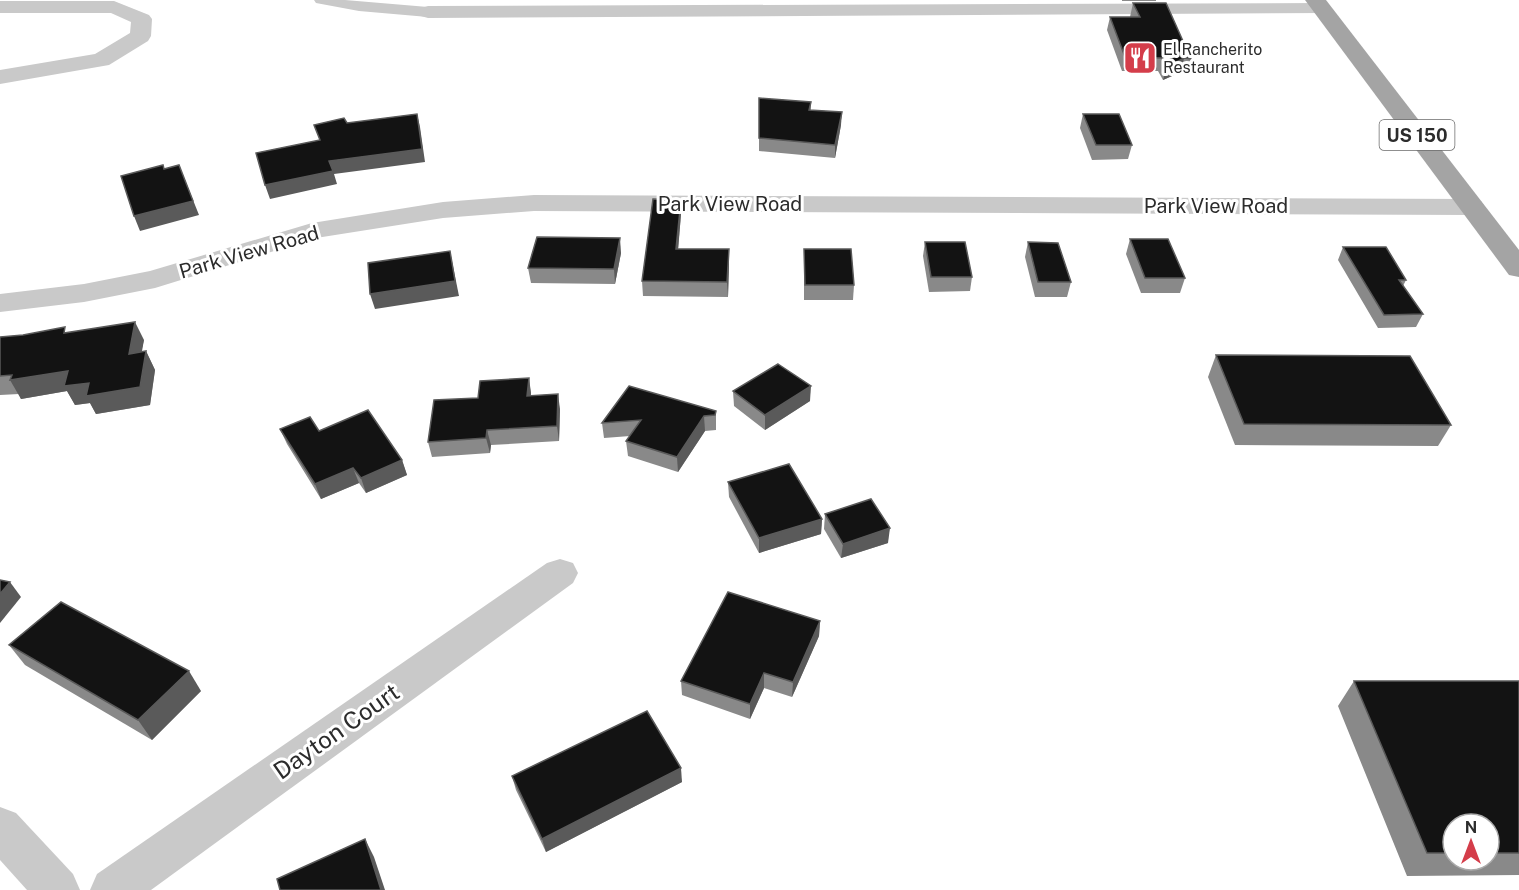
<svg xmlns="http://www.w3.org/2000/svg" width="1519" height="890" font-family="'Public Sans',sans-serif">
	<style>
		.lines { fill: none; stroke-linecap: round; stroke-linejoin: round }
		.lane { fill: #c9c9c9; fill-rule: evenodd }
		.street { fill: #c9c9c9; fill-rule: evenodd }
		.primary { fill: #a4a4a4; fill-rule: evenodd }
		.wall { fill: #898989; fill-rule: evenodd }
		.shaded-wall { fill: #5a5a5a }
		.building { fill: #131313; stroke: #5a5a5a; stroke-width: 1.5 }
		.labels { text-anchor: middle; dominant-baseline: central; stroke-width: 6; stroke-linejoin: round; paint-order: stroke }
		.far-poi-label { font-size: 16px; fill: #2c2c2c; stroke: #fff; text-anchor: start }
		.shield { fill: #fff; stroke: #6b6b6b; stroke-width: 1.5 }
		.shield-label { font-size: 18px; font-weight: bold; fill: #2c2c2c }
		.street-label { font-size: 20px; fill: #2c2c2c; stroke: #fff }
		.near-street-label { font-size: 24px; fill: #2c2c2c; stroke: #fff }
	</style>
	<rect width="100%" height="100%" fill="#fff"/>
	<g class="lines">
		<polygon class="lane" points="314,0 345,0 428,7 436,12 428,17 359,11 316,3"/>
		<g class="street">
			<polygon points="0,1 114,1 149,15 152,19 151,36 148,41 109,65 0,84 0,70 95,54 130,33 131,22 111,13 0,13"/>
			<polygon points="1321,3 1328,5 1331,9 1328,13 428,18 421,16 418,12 421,8 428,6"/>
			<polygon points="534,195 1472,199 1481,201 1485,207 1481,213 1472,215 534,211 443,218 316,238 155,288 84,302 0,312 0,294 84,284 150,271 312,223 443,202"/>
			<polygon points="560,559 573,563 578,573 573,583 151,890 90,890 97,874 547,563"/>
			<polygon points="0,807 16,813 73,874 80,890 27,890 0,860"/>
		</g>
		<polygon class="primary" points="1305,0 1326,0 1519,250 1519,277 1509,275"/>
	</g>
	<g class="wall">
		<rect x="1122" y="0" width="34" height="1"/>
		<polygon points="1133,3 1191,59 1188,72 1181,72 1163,80 1158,71 1122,71 1107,30 1110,17 1130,17"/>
		<polygon points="759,98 811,102 811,110 841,125 835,158 759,151"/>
		<polygon points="1083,114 1132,145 1128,159 1092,160 1080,128"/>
		<polygon points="681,200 681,214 678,249 729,264 728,297 643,296 642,281"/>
		<polygon points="1130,239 1185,278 1180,293 1141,293 1126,254"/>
		<polygon points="925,242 972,277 970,291 929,292 923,256"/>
		<polygon points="1028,242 1071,282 1067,297 1035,297 1025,257"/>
		<polygon points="1343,247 1406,280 1403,286 1423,314 1416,327 1378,328 1338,260"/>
		<polygon points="804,249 854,285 853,300 804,300"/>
		<polygon points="621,253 615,284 531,283 528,268"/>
		<polygon points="68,332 144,340 141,352 146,351 155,370 150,405 96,414 90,403 75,405 67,391 21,399 19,394 0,395 0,337"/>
		<polygon points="1216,355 1451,425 1438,446 1235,445 1208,377"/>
		<polygon points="529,378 531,396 560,409 559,441 491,445 490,453 432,457 428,442 478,398"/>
		<polygon points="733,391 810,401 765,430 734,406"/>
		<polygon points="716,411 716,430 705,431 678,472 628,456 626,441 630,436 604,438 602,423"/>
		<polygon points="280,429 319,431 402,460 407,475 366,493 359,483 321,499 287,444"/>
		<polygon points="728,482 822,519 821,534 759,553 729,497"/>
		<polygon points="825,514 888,543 841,558 824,529"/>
		<polygon points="820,621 819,636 792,697 764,688 750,719 682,695 681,681"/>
		<polygon points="9,645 201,691 152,740 25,665"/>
		<path d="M1354 681H1519V875L1407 876 1338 706ZM1453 824H1489V860H1453Z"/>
		<polygon points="512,776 682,782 546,852 516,790"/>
	</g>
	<g class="shaded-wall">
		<polygon points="1184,58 1181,72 1163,80 1167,67"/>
		<polygon points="842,112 841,125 835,158 835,145"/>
		<polygon points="417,114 420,127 425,162 334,174 337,184 270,199 265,185 329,161"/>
		<polygon points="179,165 199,215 140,231 134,216"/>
		<polygon points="681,200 681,214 677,263 676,249"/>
		<polygon points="620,238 621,253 615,284 614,269"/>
		<polygon points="729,249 729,264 728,297 727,282"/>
		<polygon points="450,251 459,296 375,309 370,294"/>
		<polygon points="135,322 144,340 138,373 129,354"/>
		<polygon points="146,351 155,370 150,405 96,414 90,403 75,405 67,391 21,399 10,380 68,371 89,383"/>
		<polygon points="529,378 531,393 530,411 527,396"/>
		<polygon points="811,386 810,401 765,430 765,415"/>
		<polygon points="558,394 560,409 559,441 557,426"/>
		<polygon points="704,416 705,431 678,472 677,457"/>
		<polygon points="487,430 491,445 490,453 486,438"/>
		<polygon points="402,460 407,475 366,493 361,478"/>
		<polygon points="353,468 359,483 321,499 315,484"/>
		<polygon points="822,519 821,534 759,553 759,538"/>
		<polygon points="890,528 888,543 841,558 843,544"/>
		<polygon points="10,582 21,597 0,623 0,594"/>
		<polygon points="820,621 819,636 792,697 793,682"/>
		<polygon points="189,671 201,691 152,740 138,720"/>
		<polygon points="764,673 764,688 750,719 750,704"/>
		<polygon points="681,768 682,782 546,852 542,839"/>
		<polygon points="365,839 374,857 385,890 381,890"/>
	</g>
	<g class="building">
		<polygon points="1133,3 1166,3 1191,59 1184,58 1167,67 1162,58 1125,57 1110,17 1140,17"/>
		<polygon points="759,98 811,102 809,110 842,112 835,145 759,138"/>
		<polygon points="417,114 422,149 329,161 333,171 265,185 256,153 320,140 314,125 344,118 347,123"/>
		<polygon points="1083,114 1119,114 1132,145 1096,145"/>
		<polygon points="163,165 164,169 179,165 193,201 134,216 121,176"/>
		<polygon points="653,199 681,200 676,249 729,249 727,282 642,281"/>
		<polygon points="537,237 620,238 614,269 528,268"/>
		<polygon points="1130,239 1168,239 1185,278 1145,278"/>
		<polygon points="925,242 965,242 972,277 931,277"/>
		<polygon points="1028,242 1058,243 1071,282 1038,282"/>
		<polygon points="1343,247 1386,247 1406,280 1399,280 1423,314 1384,315"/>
		<polygon points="804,249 851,249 854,285 805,285"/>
		<polygon points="450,251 455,281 370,294 368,263"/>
		<polygon points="135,322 129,354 146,351 140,387 86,396 89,383 64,386 68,371 10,380 12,375 0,376 0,337 23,335 65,327 64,333"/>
		<polygon points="1216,355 1410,356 1451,425 1244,424"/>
		<polygon points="778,364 811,386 765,415 733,391"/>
		<polygon points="529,378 527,396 558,394 557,426 487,430 486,438 428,442 434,400 478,398 480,381"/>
		<polygon points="629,386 716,411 715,415 704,416 677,457 626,441 641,420 602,423"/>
		<polygon points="368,410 402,460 361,478 353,468 315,484 280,429 310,417 319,431"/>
		<polygon points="789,464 822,519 759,538 728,482"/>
		<polygon points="871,499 890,528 843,544 825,514"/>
		<polygon points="0,580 10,582 0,594"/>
		<polygon points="728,592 820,621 793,682 764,673 750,704 681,681"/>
		<polygon points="61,602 189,671 138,720 9,645"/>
		<polygon points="1354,681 1519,681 1519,853 1489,853 1489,824 1453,824 1453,853 1427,853"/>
		<polygon points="647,711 681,768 542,839 512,776"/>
		<polygon points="365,839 381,890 280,890 277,879"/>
	</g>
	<defs>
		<g id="restaurant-square" transform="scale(1.725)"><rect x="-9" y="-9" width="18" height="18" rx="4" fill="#d43d4a" stroke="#fff"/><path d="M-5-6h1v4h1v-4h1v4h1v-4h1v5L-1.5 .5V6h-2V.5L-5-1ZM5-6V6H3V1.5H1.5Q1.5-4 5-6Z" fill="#fff"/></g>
	</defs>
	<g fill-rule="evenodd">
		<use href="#restaurant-square" x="1140" y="58"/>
	</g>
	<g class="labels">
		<g class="far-poi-label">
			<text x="1163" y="49">El Rancherito<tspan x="1163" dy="18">Restaurant</tspan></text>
		</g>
		<rect class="shield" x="1379.5" y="120" width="75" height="30" rx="4.5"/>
		<g class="shield-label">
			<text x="1417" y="135">US 150</text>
		</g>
		<g class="street-label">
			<text x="730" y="204">Park View Road</text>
			<text x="1216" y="206">Park View Road</text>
			<text transform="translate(249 252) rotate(-16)">Park View Road</text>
		</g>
		<g class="near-street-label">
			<text transform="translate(336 731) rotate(-35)">Dayton Court</text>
		</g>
	</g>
	<g transform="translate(1471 842)"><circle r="28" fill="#ffffff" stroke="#ababab" stroke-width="1.5"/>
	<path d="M0-4.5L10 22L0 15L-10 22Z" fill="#d43d4a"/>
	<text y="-9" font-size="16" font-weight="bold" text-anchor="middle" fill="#2c2c2c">N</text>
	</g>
</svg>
